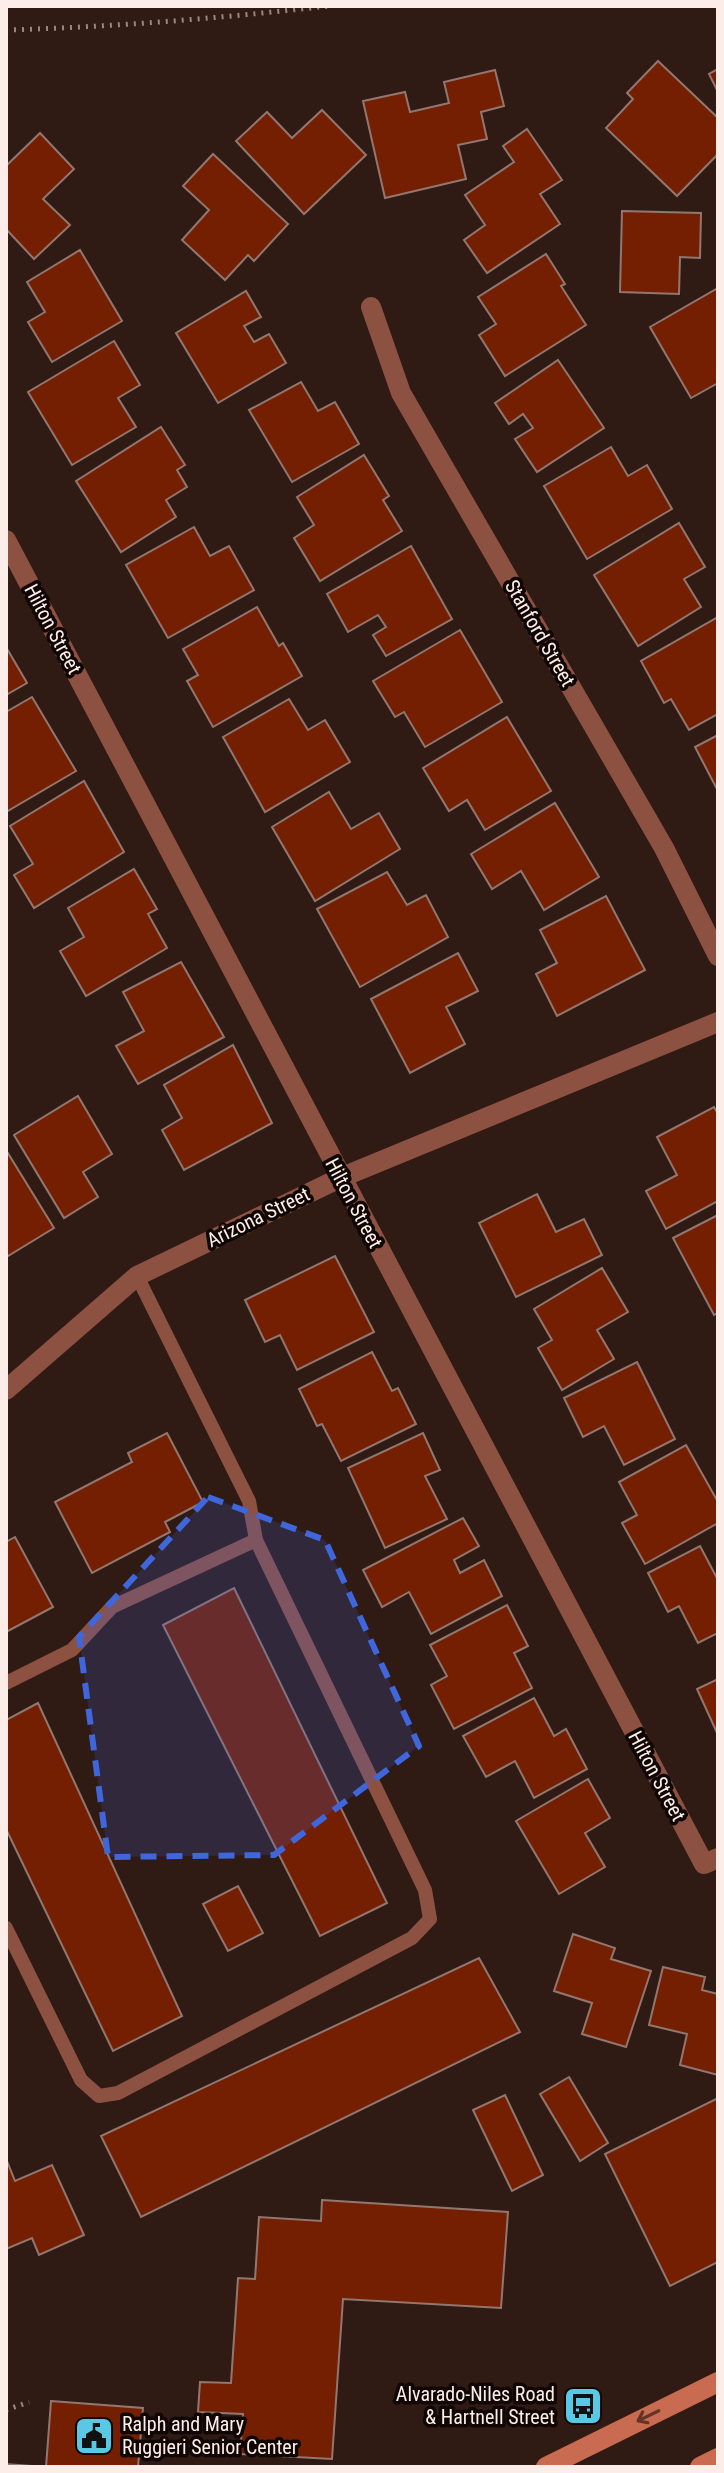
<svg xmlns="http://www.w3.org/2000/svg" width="724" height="2473" font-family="'Roboto Condensed',sans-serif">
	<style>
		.building { fill: #741f01; stroke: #927770; stroke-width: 2 }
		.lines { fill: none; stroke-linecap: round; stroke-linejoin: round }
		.path { stroke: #998782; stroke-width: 5; stroke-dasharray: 2 6; stroke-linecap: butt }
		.lane { stroke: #8c5141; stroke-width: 14 }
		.street { stroke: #8c5141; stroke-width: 20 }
		.secondary { stroke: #c96b50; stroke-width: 20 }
		.oneway { stroke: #633427 }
		.marked { fill: #3f66db; fill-opacity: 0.2; stroke: #3f66db; stroke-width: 6; stroke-dasharray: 16 10; stroke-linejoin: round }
		.labels { text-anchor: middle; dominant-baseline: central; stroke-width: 7; stroke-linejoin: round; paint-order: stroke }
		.street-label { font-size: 20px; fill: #fdede9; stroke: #100705 }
		.poi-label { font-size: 20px; fill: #fdede9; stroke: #100705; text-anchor: end }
	</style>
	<rect width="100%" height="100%" fill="#2f1a14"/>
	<g class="building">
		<polygon points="658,61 718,118 718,154 677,196 606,128 633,99 627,93"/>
		<polygon points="718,69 718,92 709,74"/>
		<polygon points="495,70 504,106 481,112 487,139 458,145 466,179 385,198 363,101 405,92 410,112 449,103 444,82"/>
		<polygon points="322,110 366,155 304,214 236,141 267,112 292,138"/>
		<polygon points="527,129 562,180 540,194 560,224 487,273 464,240 485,225 465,195 514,162 503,146"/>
		<polygon points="40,133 74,169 43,199 70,225 34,259 6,229 6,166"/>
		<polygon points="213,154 288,224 254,261 248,255 225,280 182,240 209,210 183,186"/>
		<polygon points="622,211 701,213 700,258 680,257 679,294 620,292"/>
		<polygon points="80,250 122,321 52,362 28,322 45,312 27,282"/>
		<polygon points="546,254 565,284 561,286 586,325 505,376 479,335 496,324 478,297"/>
		<polygon points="718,288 718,383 691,398 650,327"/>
		<polygon points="246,291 261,317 244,326 254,342 269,334 286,363 218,403 176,333"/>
		<polygon points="114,341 140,385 118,398 136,427 72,465 28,392"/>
		<polygon points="558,360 604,428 537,472 515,439 533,428 523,414 509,424 495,403"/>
		<polygon points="301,382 318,411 335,402 359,444 292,482 249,410"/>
		<polygon points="161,427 185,465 177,470 187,487 166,500 176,517 121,552 76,481"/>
		<polygon points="611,447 628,476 647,465 672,509 587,559 544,486"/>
		<polygon points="364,455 389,496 383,500 402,531 320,581 294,538 314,525 297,497"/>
		<polygon points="679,523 705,567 684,579 701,607 638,646 594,575"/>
		<polygon points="194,527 210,556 229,546 254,590 168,638 126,565"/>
		<polygon points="411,546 452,619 386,656 373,635 386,627 378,615 348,632 327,594"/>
		<polygon points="257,607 279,646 283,643 302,676 213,727 187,681 198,675 183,649"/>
		<polygon points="718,617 718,714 689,730 671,699 664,703 641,661"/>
		<polygon points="460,630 502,702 425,747 404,712 395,717 373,681"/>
		<polygon points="6,647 27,683 6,695"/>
		<polygon points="32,697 76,771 6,812 6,712"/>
		<polygon points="289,699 308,730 325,720 350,762 265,812 223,737"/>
		<polygon points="507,717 551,791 485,830 467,800 449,811 423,768"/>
		<polygon points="718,735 718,791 695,747"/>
		<polygon points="84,781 124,852 34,908 14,875 33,864 10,826"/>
		<polygon points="329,792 351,829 379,813 400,849 315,901 272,827"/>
		<polygon points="555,803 599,877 544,910 521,871 492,889 471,854"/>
		<polygon points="134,869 157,909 148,914 167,948 86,996 60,951 84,937 68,908"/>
		<polygon points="387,872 407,905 426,895 448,937 360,987 317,909"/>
		<polygon points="606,896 645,970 557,1016 536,974 557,963 540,930"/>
		<polygon points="458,953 478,991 446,1007 465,1044 410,1073 371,999"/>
		<polygon points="181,962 224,1037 138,1084 116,1046 144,1031 123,992"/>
		<polygon points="233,1045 272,1123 184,1170 162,1130 182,1118 164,1085"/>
		<polygon points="78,1096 112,1154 83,1172 98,1197 64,1218 14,1135"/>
		<polygon points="714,1107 718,1114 718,1201 666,1229 646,1191 677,1175 657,1137"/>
		<polygon points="6,1150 54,1228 8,1256 6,1254"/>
		<polygon points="537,1194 556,1232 584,1219 602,1255 516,1297 479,1223"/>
		<polygon points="718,1215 718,1313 714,1315 673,1238"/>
		<polygon points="335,1256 374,1332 297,1370 280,1335 265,1342 245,1300"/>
		<polygon points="602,1268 628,1312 597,1330 614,1359 562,1390 538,1348 552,1340 534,1309"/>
		<polygon points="372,1352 392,1391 398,1388 416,1424 341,1461 322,1424 317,1426 299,1389"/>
		<polygon points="637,1362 675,1439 624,1465 604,1426 583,1437 564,1398"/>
		<polygon points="167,1433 203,1502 165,1522 170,1532 92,1573 55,1502 132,1462 128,1453"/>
		<polygon points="423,1433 440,1470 425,1476 447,1519 385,1548 348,1468"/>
		<polygon points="686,1445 718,1502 718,1523 645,1564 622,1523 637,1515 619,1482"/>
		<polygon points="463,1518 479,1546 454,1560 460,1573 484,1560 502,1596 431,1634 409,1592 382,1607 363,1570"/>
		<polygon points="15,1537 53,1607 6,1632 6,1542"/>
		<polygon points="700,1546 718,1580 718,1633 698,1643 679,1606 668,1612 648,1573"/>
		<polygon points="234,1588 387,1903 320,1936 163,1625"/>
		<polygon points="507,1605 528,1646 514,1653 532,1688 454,1729 431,1685 447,1676 430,1645"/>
		<polygon points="718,1679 718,1735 697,1689"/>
		<polygon points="534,1698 554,1736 566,1729 587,1769 534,1798 515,1761 486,1777 463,1736"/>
		<polygon points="38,1703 182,2016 113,2051 6,1829 6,1720"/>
		<polygon points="588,1779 610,1818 585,1833 605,1867 559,1894 516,1821"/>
		<polygon points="238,1886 263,1933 228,1951 203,1904"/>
		<polygon points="573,1934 615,1948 611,1959 651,1971 626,2047 582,2034 592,2003 554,1991"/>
		<polygon points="479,1958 520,2032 141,2217 101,2136"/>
		<polygon points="663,1967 705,1977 702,1990 718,1994 718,2075 680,2065 687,2034 649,2025"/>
		<polygon points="569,2077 608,2143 580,2161 540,2094"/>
		<polygon points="505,2095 543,2175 512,2191 473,2110"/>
		<polygon points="718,2098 718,2262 670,2286 605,2154"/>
		<polygon points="7,2161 15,2181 52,2165 84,2235 39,2255 32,2238 6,2249"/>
		<polygon points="322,2200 508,2212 501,2308 343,2299 332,2459 240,2454 243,2414 198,2412 200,2382 231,2383 238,2278 255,2279 259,2217 321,2221"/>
		<polygon points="51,2401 143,2408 138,2467 6,2467 6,2464 46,2467"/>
	</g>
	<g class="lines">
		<g class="path">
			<path d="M6 30C114 27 221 18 329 6"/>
			<polyline points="6,2410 29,2402"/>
		</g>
		<g class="lane">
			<polyline points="6,1683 72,1650 112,1607 256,1540"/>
			<polyline points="6,1928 81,2080 99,2096 118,2093 412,1938 430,1919 425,1890 256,1540 249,1501 137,1276"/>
		</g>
		<g class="street">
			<polyline points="371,307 401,393 664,848 718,956"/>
			<polyline points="6,540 704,1864 718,1858"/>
			<polyline points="6,1390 137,1276 340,1178 718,1022"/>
		</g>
		<g class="secondary">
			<polyline points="546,2467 718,2382"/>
			<polyline points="700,2467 718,2458"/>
		</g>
	</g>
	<defs><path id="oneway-shaft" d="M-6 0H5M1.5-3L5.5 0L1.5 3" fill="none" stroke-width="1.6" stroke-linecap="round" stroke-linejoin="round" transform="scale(2)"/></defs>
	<use class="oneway" href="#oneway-shaft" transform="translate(648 2416) rotate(154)"/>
	<path class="marked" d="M208 1497 325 1540 419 1746 274 1855 108 1857 79 1637Z"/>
	<defs>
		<g id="bus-square" transform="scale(2)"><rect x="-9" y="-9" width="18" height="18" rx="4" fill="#59c8e4" stroke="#100705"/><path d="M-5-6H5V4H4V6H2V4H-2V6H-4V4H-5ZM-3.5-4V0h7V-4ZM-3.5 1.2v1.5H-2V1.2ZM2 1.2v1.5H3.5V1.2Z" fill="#111"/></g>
		<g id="civic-square" transform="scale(2)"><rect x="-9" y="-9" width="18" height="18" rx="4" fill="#59c8e4" stroke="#100705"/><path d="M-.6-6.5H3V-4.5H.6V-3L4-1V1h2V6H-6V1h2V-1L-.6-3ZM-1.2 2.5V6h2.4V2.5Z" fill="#111"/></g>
	</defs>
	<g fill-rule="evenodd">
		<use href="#bus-square" x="583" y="2406"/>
		<use href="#civic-square" x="94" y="2436"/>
	</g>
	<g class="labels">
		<g class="street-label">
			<text transform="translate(53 629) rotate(62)">Hilton Street</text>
			<text transform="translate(540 633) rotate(60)">Stanford Street</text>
			<text transform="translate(354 1203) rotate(62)">Hilton Street</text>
			<text transform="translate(258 1217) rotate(-26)">Arizona Street</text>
			<text transform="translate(657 1776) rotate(62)">Hilton Street</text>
		</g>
		<g class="poi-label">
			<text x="555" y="2394">Alvarado-Niles Road<tspan x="555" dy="23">&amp; Hartnell Street</tspan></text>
			<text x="122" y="2424" text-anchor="start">Ralph and Mary<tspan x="122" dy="23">Ruggieri Senior Center</tspan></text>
		</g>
	</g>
	<rect width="724" height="2473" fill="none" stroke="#fdede9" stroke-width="16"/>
</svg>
